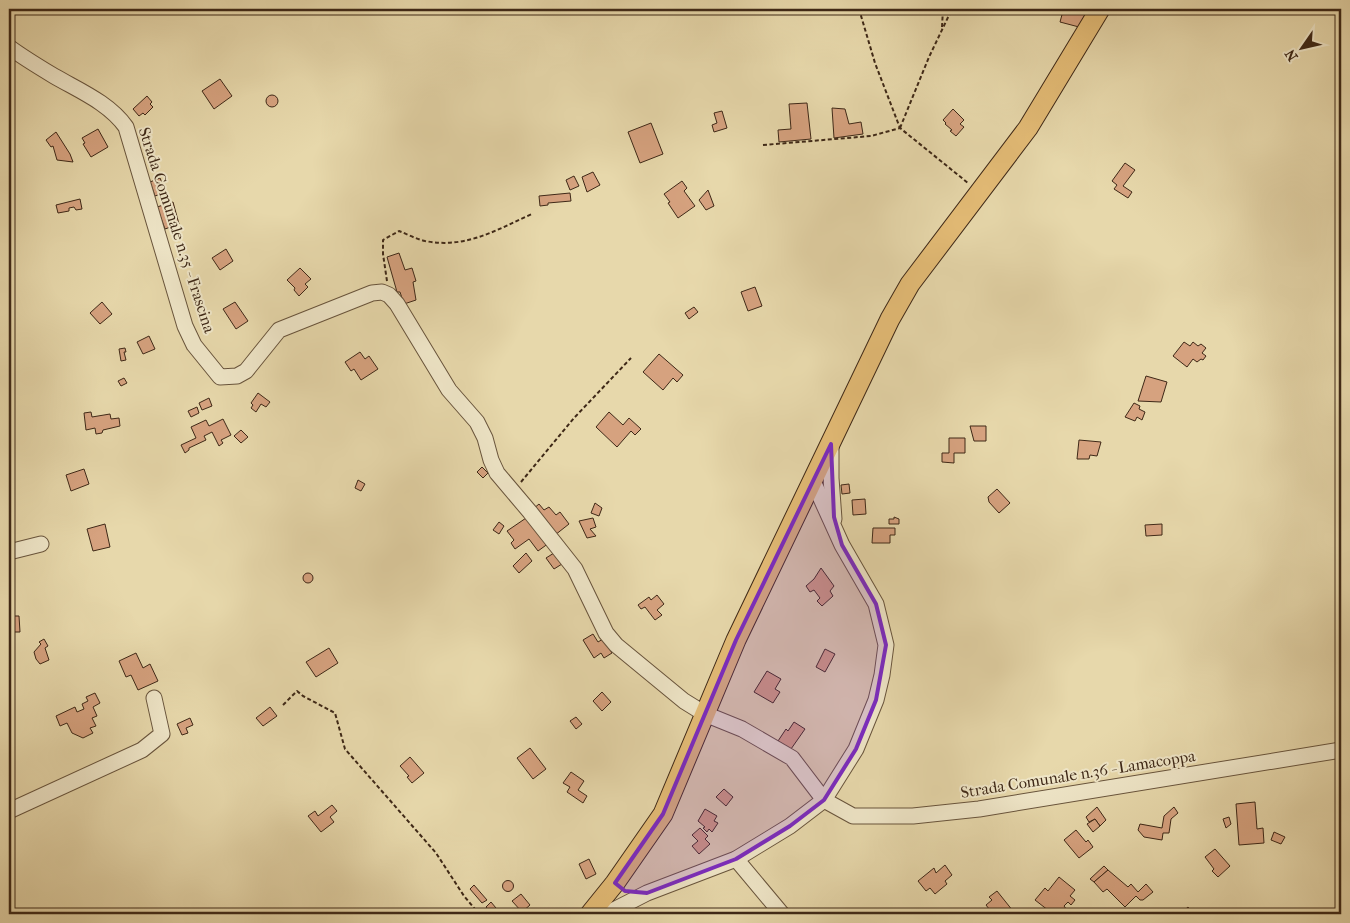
<svg xmlns="http://www.w3.org/2000/svg" width="1350" height="923" font-family="'IM FELL French Canon',serif">
	<style>
		.building { fill: #d6a27f; stroke: #3e2817 }
		.lines { fill: none; stroke-linecap: round; stroke-linejoin: round }
		.minor-casing { stroke: #68543c; stroke-width: 17 }
		.major-casing { stroke: #3e2817; stroke-width: 21 }
		.path { stroke: #3e2817; stroke-width: 2; stroke-dasharray: 4 2.5; stroke-linecap: butt }
		.minor { stroke: #efe6c8; stroke-width: 15 }
		.major { stroke: #e4bc76; stroke-width: 19 }
		.marked { fill: #7b2cbf; fill-opacity: 0.2; stroke: #7b2cbf; stroke-width: 4; stroke-linejoin: round }
		.labels { text-anchor: middle; dominant-baseline: central; stroke-width: 4; stroke-linejoin: round; paint-order: stroke }
		.street-label { font-size: 16px; fill: #3e2817; stroke: #efe6c8 }
	</style>
	<rect width="100%" height="100%" fill="#e7d8ab"/>
	<filter id="stains"><feTurbulence type="fractalNoise" baseFrequency=".004" numOctaves="4"/><feColorMatrix values="0 0 0 0 .2 0 0 0 0 .09 0 0 0 0 .02 0 0 0 .5 -.17"/></filter>
	<radialGradient id="worn" r=".72"><stop offset=".6" stop-color="#630" stop-opacity="0"/><stop offset="1" stop-color="#630" stop-opacity=".3"/></radialGradient>
	<g class="building">
		<polygon points="1057,9 1072,9 1072,10 1085,15 1079,27 1060,22 1063,11"/>
		<polygon points="1072,9 1087,9 1085,15 1072,10"/>
		<polygon points="220,79 232,96 214,109 202,91"/>
		<circle cx="272" cy="101" r="6"/>
		<polygon points="147,96 152,102 150,104 153,107 145,115 143,113 139,116 133,109"/>
		<polygon points="807,103 811,139 779,142 778,130 791,129 789,104"/>
		<polygon points="832,108 845,109 849,124 861,122 863,134 834,138"/>
		<polygon points="953,109 964,120 960,124 964,127 956,136 950,131 952,130 945,124 946,123 943,120"/>
		<polygon points="722,111 727,128 714,132 712,125 717,123 714,113"/>
		<polygon points="651,123 663,154 640,163 628,132"/>
		<polygon points="98,129 108,147 91,157 83,144 85,143 82,138"/>
		<polygon points="56,132 70,154 73,162 57,160 53,146 51,147 46,140"/>
		<polygon points="1125,163 1135,170 1123,186 1132,192 1128,198 1114,189 1117,185 1112,181"/>
		<polygon points="593,172 600,185 587,192 582,177"/>
		<polygon points="574,176 579,186 570,190 566,180"/>
		<polygon points="160,178 166,192 155,196 150,182"/>
		<polygon points="682,181 687,188 684,191 695,206 678,218 668,203 670,202 664,194"/>
		<polygon points="708,190 714,206 706,210 699,200"/>
		<polygon points="570,193 571,201 548,203 548,205 540,206 539,196"/>
		<polygon points="80,199 82,209 76,210 74,207 69,208 69,211 58,213 56,205"/>
		<polygon points="173,202 179,224 165,229 157,207"/>
		<polygon points="226,249 233,261 220,270 212,258"/>
		<polygon points="399,253 405,270 412,268 416,281 413,282 416,300 404,304 400,292 397,292 387,257"/>
		<polygon points="300,268 311,279 305,284 308,287 299,296 294,290 295,288 287,280"/>
		<polygon points="755,287 762,306 748,311 741,292"/>
		<polygon points="102,302 112,314 100,324 90,313"/>
		<polygon points="235,302 248,321 236,329 223,309"/>
		<polygon points="694,307 698,312 689,319 685,313"/>
		<polygon points="149,336 155,349 143,354 137,342"/>
		<polygon points="1184,342 1190,346 1193,342 1198,346 1201,344 1206,348 1202,353 1206,356 1203,360 1201,359 1197,362 1193,359 1187,367 1173,356"/>
		<polygon points="125,348 126,352 124,352 126,360 121,361 119,349"/>
		<polygon points="360,352 365,359 369,356 378,369 361,380 354,369 351,371 345,362"/>
		<polygon points="659,354 683,375 677,382 673,378 663,390 643,372"/>
		<polygon points="1146,376 1167,382 1161,402 1138,401"/>
		<polygon points="124,378 127,383 121,386 118,381"/>
		<polygon points="258,393 270,402 266,407 261,404 256,412 251,408 253,405 251,403"/>
		<polygon points="209,398 212,406 202,410 199,403"/>
		<polygon points="1134,403 1140,406 1139,409 1145,412 1142,420 1137,417 1135,421 1125,417"/>
		<polygon points="197,407 199,413 191,417 188,411"/>
		<polygon points="91,412 92,417 110,414 111,419 119,418 120,426 103,430 102,433 96,434 95,428 86,430 84,413"/>
		<polygon points="609,412 623,425 629,418 641,429 635,435 631,431 617,447 596,427"/>
		<polygon points="223,419 231,435 221,440 223,443 219,446 212,432 204,436 206,440 189,448 189,450 185,453 181,445 196,438 191,427 206,420 209,426"/>
		<polygon points="970,426 986,426 986,441 974,441"/>
		<polygon points="241,430 248,437 241,443 234,436"/>
		<polygon points="949,438 965,438 965,453 954,453 954,463 942,462 942,453 949,453"/>
		<polygon points="1079,440 1101,442 1097,456 1090,455 1089,459 1077,459"/>
		<polygon points="482,467 488,473 483,478 477,472"/>
		<polygon points="84,469 89,484 71,491 66,475"/>
		<polygon points="358,480 365,484 361,491 355,488"/>
		<polygon points="849,484 850,493 842,494 841,485"/>
		<polygon points="997,489 1010,503 999,513 989,502 988,497"/>
		<polygon points="865,499 866,514 853,515 852,500"/>
		<polygon points="595,503 602,508 599,516 591,513"/>
		<polygon points="539,504 544,510 549,507 556,515 560,512 569,524 555,535 533,509"/>
		<polygon points="529,516 549,543 538,551 529,539 515,549 511,543 514,540 507,531"/>
		<polygon points="894,517 899,519 899,524 889,524 889,519 894,519"/>
		<polygon points="593,518 596,527 590,529 596,536 587,538 579,521"/>
		<polygon points="499,522 504,526 499,534 493,530"/>
		<polygon points="105,524 110,547 93,551 87,529"/>
		<polygon points="1162,524 1162,535 1146,536 1145,525"/>
		<polygon points="873,528 895,528 895,535 890,535 890,543 872,543"/>
		<polygon points="526,553 532,561 519,573 513,566"/>
		<polygon points="554,553 562,564 554,569 546,558"/>
		<polygon points="821,568 834,586 830,591 833,596 822,606 817,601 820,598 814,590 810,592 806,586 814,579"/>
		<circle cx="308" cy="578" r="5"/>
		<polygon points="657,595 664,604 657,610 662,615 655,620 645,607 641,609 638,605 649,597 651,600"/>
		<polygon points="13,610 13,616 19,616 20,632 14,632 14,640 10,641 9,611"/>
		<polygon points="593,634 598,642 603,639 612,653 604,658 601,653 594,658 583,640"/>
		<polygon points="44,639 48,646 45,648 49,660 40,664 36,659 34,652 41,644 39,642"/>
		<polygon points="329,648 338,663 316,677 306,662"/>
		<polygon points="825,649 835,654 825,672 816,667"/>
		<polygon points="136,653 143,668 150,664 158,681 138,690 131,675 126,677 119,661"/>
		<polygon points="767,671 781,679 775,689 780,692 773,703 754,692"/>
		<polygon points="602,692 611,702 602,711 593,701"/>
		<polygon points="95,693 100,703 93,707 97,716 92,718 96,726 90,728 93,733 83,738 72,733 67,723 60,726 56,716 75,707 77,712 84,709 82,704 88,701 86,697"/>
		<polygon points="270,707 277,716 263,726 256,718"/>
		<polygon points="576,717 582,724 576,729 570,721"/>
		<polygon points="190,718 193,725 186,728 188,733 182,735 177,724"/>
		<polygon points="794,722 805,729 791,749 778,741 786,729 788,731"/>
		<polygon points="530,748 546,769 533,779 517,758"/>
		<polygon points="410,757 424,773 412,783 407,777 409,776 400,766"/>
		<polygon points="571,772 584,781 578,790 587,796 583,803 567,792 570,787 563,783"/>
		<polygon points="724,789 733,797 726,806 716,797"/>
		<polygon points="1255,802 1257,829 1263,828 1264,843 1239,845 1236,804"/>
		<polygon points="332,805 337,811 330,817 334,822 321,832 308,816 315,811 318,816"/>
		<polygon points="1097,807 1106,820 1100,826 1095,819 1089,822 1086,817"/>
		<polygon points="1174,807 1178,813 1171,819 1169,833 1163,833 1162,840 1144,837 1138,830 1140,824 1162,828 1164,816"/>
		<polygon points="705,809 717,816 714,821 718,823 712,832 709,829 707,832 703,828 705,827 698,821"/>
		<polygon points="1229,817 1231,824 1226,828 1223,819"/>
		<polygon points="1095,819 1100,826 1093,832 1087,824"/>
		<polygon points="700,828 708,836 705,839 710,844 699,854 692,846 698,841 692,835"/>
		<polygon points="1076,830 1086,842 1088,840 1093,847 1079,858 1064,840"/>
		<polygon points="1274,832 1285,837 1281,844 1271,840"/>
		<polygon points="1215,849 1230,866 1218,877 1212,871 1214,869 1205,857"/>
		<polygon points="589,859 596,874 586,879 579,864"/>
		<polygon points="945,865 952,875 945,881 947,884 935,894 930,888 926,891 918,881 934,868 936,873"/>
		<polygon points="1104,866 1108,870 1094,882 1090,879"/>
		<polygon points="1108,870 1128,887 1131,884 1138,892 1146,884 1153,892 1143,900 1140,900 1136,896 1125,907 1107,889 1103,892 1094,882"/>
		<polygon points="1059,877 1075,890 1070,896 1075,900 1071,905 1068,902 1064,906 1067,910 1064,914 1061,911 1057,914 1053,914 1035,900 1045,888 1048,891"/>
		<circle cx="508" cy="886" r="5.5"/>
		<polygon points="474,885 487,900 482,903 470,889"/>
		<polygon points="997,891 1013,911 1008,914 993,914 986,905 992,900 989,897"/>
		<polygon points="521,894 530,905 522,912 512,901"/>
		<polygon points="491,902 501,914 491,914 486,907"/>
		<polygon points="1188,907 1193,913 1192,914 1180,914"/>
		<polygon points="732,909 734,914 718,914"/>
	</g>
	<g class="lines">
		<g class="minor-casing">
			<g id="minor">
				<path d="M9 47C24 58 39 67 54 76 80 91 109 103 126 127L185 326 194 345 220 377 237 376 246 371 279 330 372 293 382 292 389 295 397 304 449 390 477 422 485 438 491 460 497 473 530 512 575 569 606 633 616 645 684 701 705 714 742 729 792 758 824 800 853 816H913L979 809 1341 750"/>
				<polyline points="831,445 831,478 834,519"/>
				<polyline points="9,552 41,544"/>
				<polyline points="9,811 142,750 162,734 154,698"/>
				<polyline points="736,859 782,914"/>
				<polyline points="606,914 647,893 736,859 790,826 824,800 856,749 876,700 882,675 886,645 876,604 842,545 813,481"/>
			</g>
		</g>
		<g class="major-casing">
			<polyline id="major" points="590,914 615,883 663,814 736,640 890,319 910,284 1028,128 1100,9"/>
		</g>
		<g class="path">
			<polyline points="859,9 875,63 900,128"/>
			<polyline points="942,27 943,9"/>
			<polyline points="900,128 929,57 952,9"/>
			<polyline points="763,145 871,136 900,128 968,183"/>
			<path d="M387 281 383 254V240L399 231C407 234 416 239 425 241 466 249 496 230 532 214"/>
			<polyline points="521,482 574,418 631,358"/>
			<polyline points="283,705 297,691 303,696 335,713 345,749 436,853 464,896 479,914"/>
		</g>
		<use href="#minor" class="minor"/>
		<use href="#major" class="major"/>
	</g>
	<path class="marked" d="M831 444 834 517 842 545 876 604 886 645 876 700 856 749 824 800 790 826 736 859 647 893 625 891 615 883 663 814 736 640Z"/>
	<g class="labels">
		<g class="street-label">
			<text transform="translate(177 230) rotate(72)">Strada Comunale n.35 - Frascina</text>
			<text transform="translate(1078 774) rotate(-9)">Strada Comunale n.36 - Lamacoppa</text>
		</g>
	</g>
	<rect width="1350" height="923" fill="none" stroke="#e7d8ab" stroke-width="30"/>
	<rect x="10" y="10" width="1330" height="903" fill="none" stroke="#3e2817" stroke-width="2.5"/>
	<rect x="15" y="15" width="1320" height="893" fill="none" stroke="#3e2817"/>
	<g transform="translate(1302 48) rotate(236)" stroke="#efe6c8" stroke-width="4" paint-order="stroke">
	<path d="M0-4L9 19L0 12L-9 19Z" fill="#3e2817"/>
	<text y="-8" font-size="14" font-weight="bold" text-anchor="middle" fill="#3e2817">N</text>
	</g>
	<rect width="100%" height="100%" filter="url(#stains)"/>
	<rect width="100%" height="100%" fill="url(#worn)"/>
</svg>
